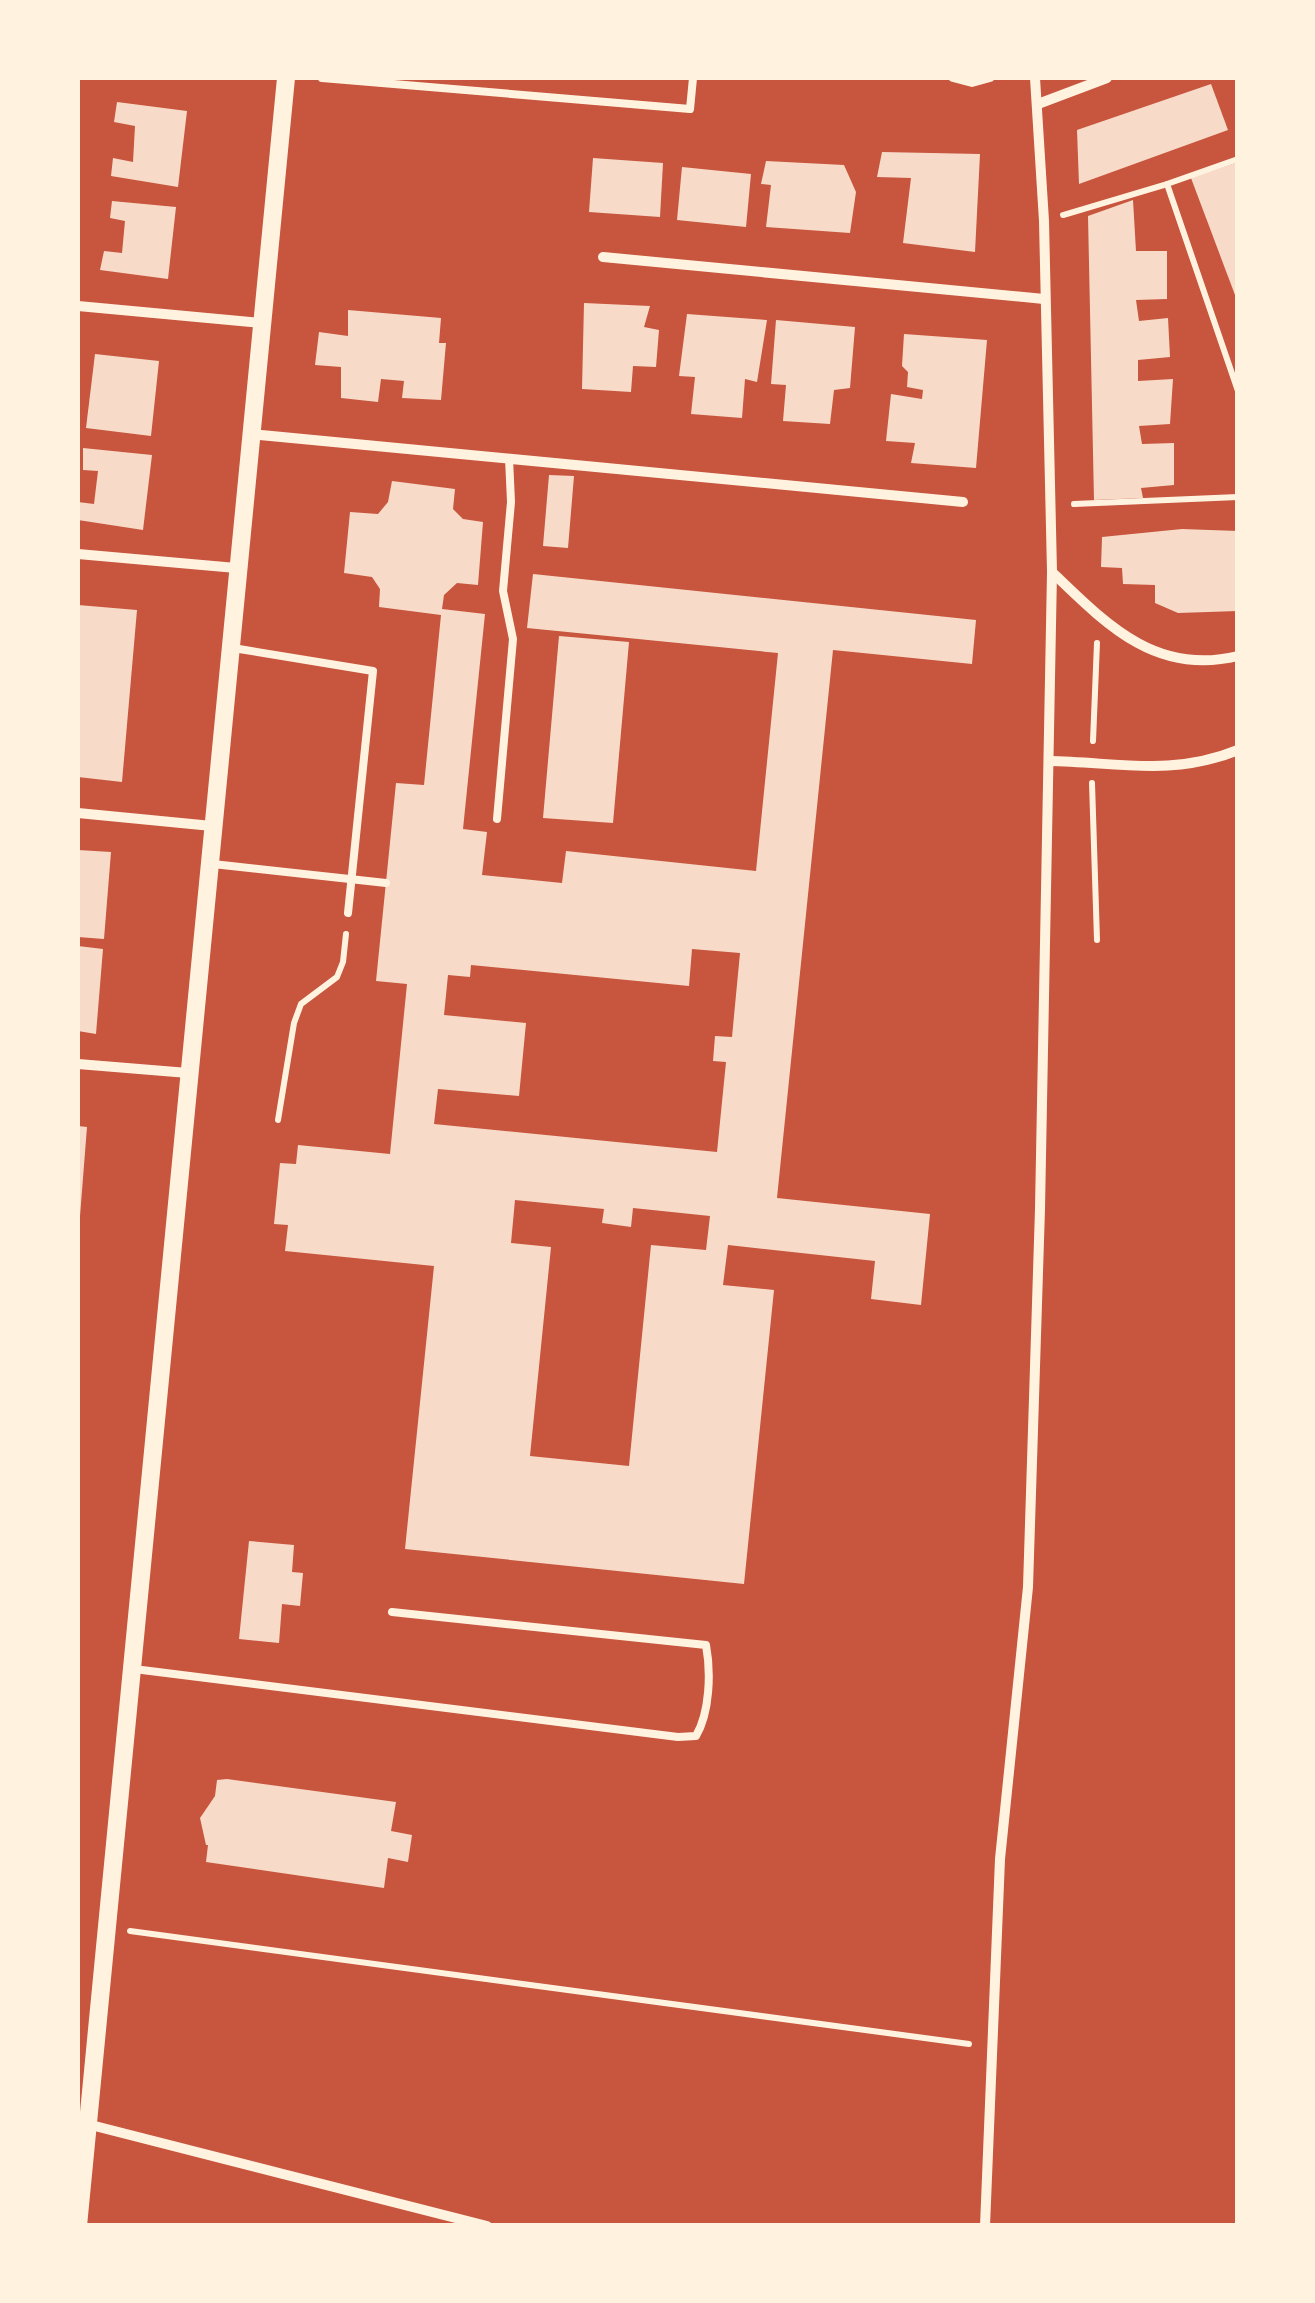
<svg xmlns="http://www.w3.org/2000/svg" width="1315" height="2303" font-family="Cabin,sans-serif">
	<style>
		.building { fill: #f7dbc8; fill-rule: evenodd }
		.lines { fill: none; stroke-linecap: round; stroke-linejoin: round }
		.path { stroke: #fff3e0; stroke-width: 6 }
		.service { stroke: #fff3e0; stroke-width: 8 }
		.minor { stroke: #fff3e0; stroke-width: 10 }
		.tertiary { stroke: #fff3e0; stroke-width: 18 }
	</style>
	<rect width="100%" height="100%" fill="#c8553d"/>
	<g class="building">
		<polygon points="1211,84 1228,130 1079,184 1077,130"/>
		<polygon points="117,102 187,111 178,187 111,176 113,158 133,162 135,126 114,122"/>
		<polygon points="882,152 980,154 975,252 903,243 911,178 877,177"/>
		<polygon points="593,158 663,163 660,217 589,212"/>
		<polygon points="766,161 844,165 856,192 850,233 766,227 771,185 761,184"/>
		<polygon points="1238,162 1238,303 1191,178"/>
		<polygon points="682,167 751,174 746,227 677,220"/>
		<polygon points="1133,200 1136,251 1167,251 1167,299 1136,300 1139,321 1168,318 1170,357 1138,360 1138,381 1173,379 1170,424 1139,426 1142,444 1174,443 1174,485 1141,488 1143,498 1094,500 1088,216"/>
		<polygon points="112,201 176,207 168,279 100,270 104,251 122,253 125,221 110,218"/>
		<polygon points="584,303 650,306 644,327 659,330 656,367 633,366 631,392 582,389"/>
		<polygon points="348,310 441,318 439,343 446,343 441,400 402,398 404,381 381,379 378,402 341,398 341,367 315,365 319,332 348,336"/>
		<polygon points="687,314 767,320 757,382 745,379 742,418 691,414 695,377 679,376"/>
		<polygon points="776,320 855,327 850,388 834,390 830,424 783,421 786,385 771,384"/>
		<polygon points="904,334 987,340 976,468 911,463 915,443 886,441 891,394 922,399 923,390 907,387 908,372 902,366"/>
		<polygon points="95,354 159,361 151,436 86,428"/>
		<polygon points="83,448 152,455 143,530 78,520 78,502 94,504 98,471 83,470"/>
		<polygon points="549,475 574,476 568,548 543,546"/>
		<path d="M392 481 455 489 453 509 463 519 483 522 478 585 457 583 444 595 442 609 485 614 463 829 487 832 482 875 562 883 566 851 756 871 778 653 527 628 533 574 976 620 972 664 833 650 777 1198 930 1214 921 1305 871 1299 875 1261 728 1245 723 1285 774 1290 744 1584 405 1549 434 1266 285 1251 288 1225 274 1224 280 1163 296 1164 298 1145 390 1154 407 984 376 981 396 783 424 785 441 615 379 607 380 589 372 577 344 573 350 512 378 514 388 502ZM692 949 740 953 732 1037 715 1036 713 1061 726 1062 717 1152 434 1124 438 1089 519 1096 526 1023 444 1015 448 975 470 977 471 965 689 986ZM515 1200 604 1209 602 1223 631 1227 633 1208 710 1216 706 1250 651 1245 629 1466 530 1456 551 1247 511 1243Z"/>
		<polygon points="1182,529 1238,531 1238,611 1178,613 1155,603 1155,585 1123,584 1122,568 1101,567 1102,537"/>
		<polygon points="78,605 137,610 122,782 78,777"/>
		<polygon points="559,636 629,642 613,823 543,818"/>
		<polygon points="78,850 111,852 104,939 78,937"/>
		<polygon points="78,946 103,949 96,1034 78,1031"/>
		<polygon points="78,1126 87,1127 80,1216 78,1216"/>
		<polygon points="249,1541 294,1545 292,1572 303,1573 300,1606 282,1604 279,1643 239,1639"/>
		<polygon points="227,1779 396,1802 391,1831 412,1835 408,1862 388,1858 384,1888 206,1862 208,1845 206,1845 200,1818 215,1796 217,1780"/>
	</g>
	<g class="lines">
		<g class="path">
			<polyline points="1238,159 1167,184 1238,391"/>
			<polyline points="1063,215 1167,184"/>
			<polyline points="1074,504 1238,497"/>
			<polyline points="1093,741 1097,643"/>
			<polyline points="1092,783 1097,940"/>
			<polyline points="278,1120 294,1023 301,1004 337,977 343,962 346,934"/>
			<polyline points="130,1931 969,2044"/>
		</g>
		<g class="service">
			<polyline points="322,78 690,109 693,78"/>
			<polyline points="953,78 972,83 990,78"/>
			<polyline points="233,648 373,671 348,913"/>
			<polyline points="497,819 513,639 503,591 511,502 509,458"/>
			<polyline points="213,864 386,883"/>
			<path d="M134 1669 678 1737 696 1736C710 1712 711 1672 706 1645L392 1612"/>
		</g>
		<g class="minor">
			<polyline points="1038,104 1107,78"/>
			<polyline points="603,257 1044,299"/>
			<polyline points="78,306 261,323"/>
			<polyline points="250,434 963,502"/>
			<polyline points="78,554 236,568"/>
			<path d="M1052 572C1107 625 1156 676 1238 656"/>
			<path d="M1049 761C1117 762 1172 777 1238 750"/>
			<polyline points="78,813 212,826"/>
			<polyline points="78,1064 188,1073"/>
			<polyline points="87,2124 487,2226"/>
			<polyline points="985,2226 1000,1859 1028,1587 1040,1209 1052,572 1044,221 1035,78"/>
		</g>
		<polyline class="tertiary" points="78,2226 286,78"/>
	</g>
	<rect width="1315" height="2303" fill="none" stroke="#fff3e0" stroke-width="160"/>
</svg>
